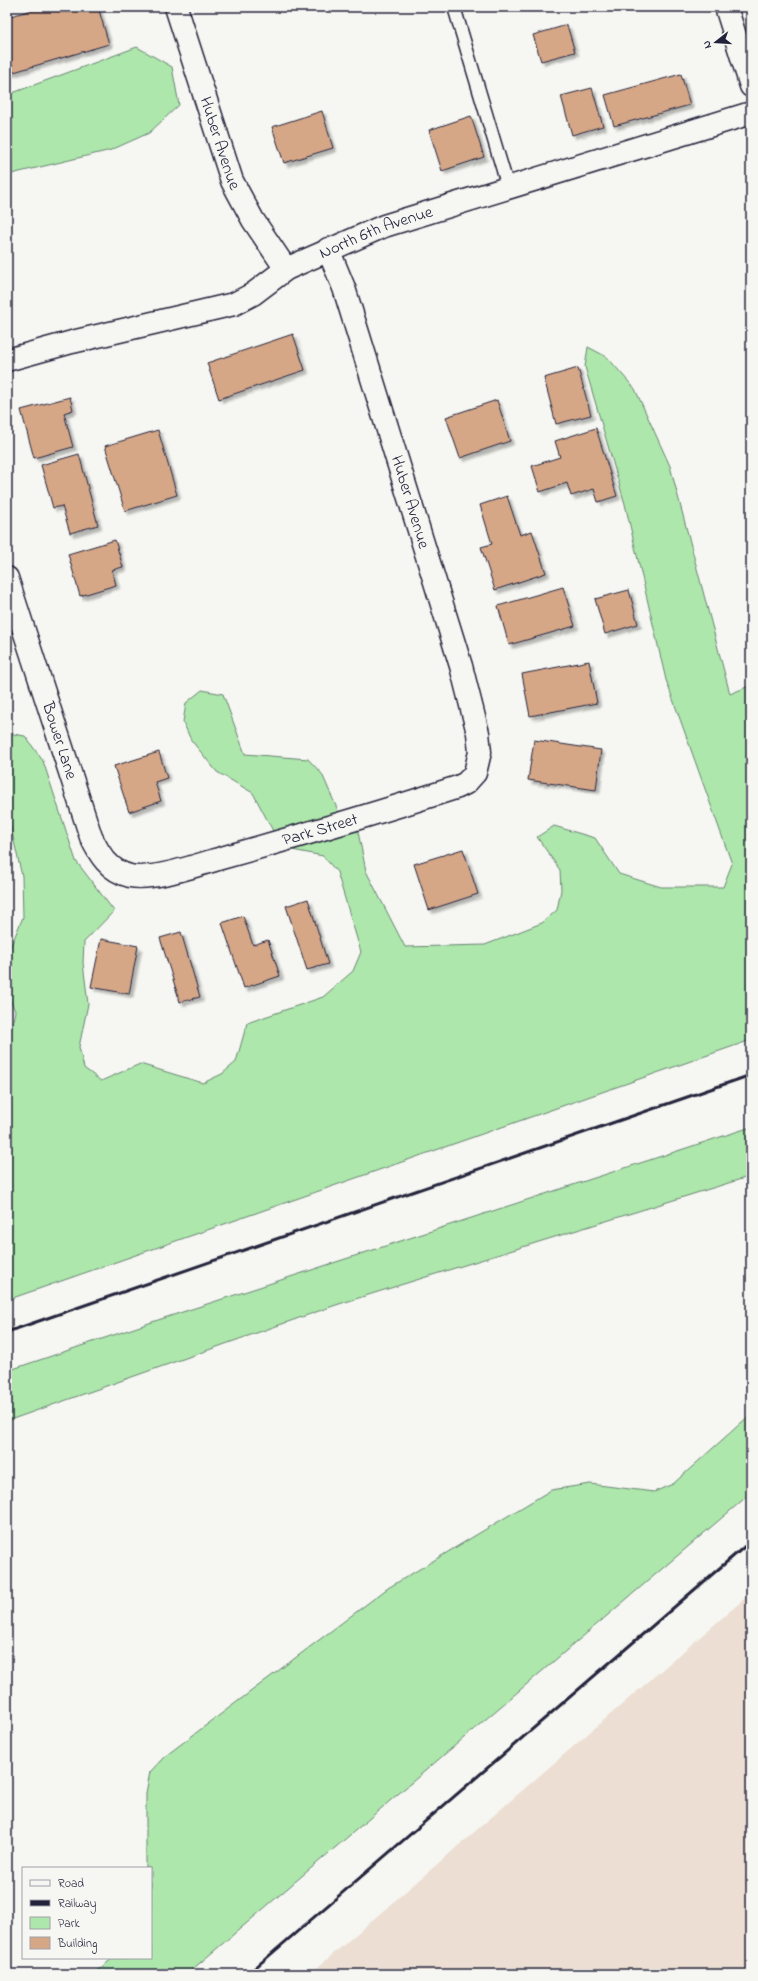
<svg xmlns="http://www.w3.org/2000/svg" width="758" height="1981" font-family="'Indie Flower',sans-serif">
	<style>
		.built { fill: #ecded2 }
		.green { fill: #ade7ab; stroke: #688473 }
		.building { fill: #d6a787; stroke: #22223b; filter: url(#shadow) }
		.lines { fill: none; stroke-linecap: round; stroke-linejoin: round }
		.lane-casing { stroke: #22223b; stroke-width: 15 }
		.street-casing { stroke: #22223b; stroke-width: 25 }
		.lane { stroke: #f6f6f2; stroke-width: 12 }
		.street { stroke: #f6f6f2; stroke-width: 22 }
		.rail { stroke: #22223b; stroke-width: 3 }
		.labels { text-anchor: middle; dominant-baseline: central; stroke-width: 4; stroke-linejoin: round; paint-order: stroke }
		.street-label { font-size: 17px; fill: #22223b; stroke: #f6f6f2 }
	</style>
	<defs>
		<filter id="shadow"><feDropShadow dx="3.5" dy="3.5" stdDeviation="1" flood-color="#0004"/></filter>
	</defs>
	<rect width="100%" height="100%" fill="#f6f6f2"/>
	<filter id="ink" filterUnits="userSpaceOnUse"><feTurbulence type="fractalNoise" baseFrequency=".025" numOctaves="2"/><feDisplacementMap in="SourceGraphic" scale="8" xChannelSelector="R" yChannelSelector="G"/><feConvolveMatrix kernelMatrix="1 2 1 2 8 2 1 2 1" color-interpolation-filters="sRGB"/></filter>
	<g filter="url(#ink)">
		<polygon class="built" points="751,1593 751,1974 310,1974"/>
		<g class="green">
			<polygon points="137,47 172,67 179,105 149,133 111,150 7,175 7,95"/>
			<polygon points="588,347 607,357 635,389 670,466 730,694 749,686 751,687 751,1040 7,1300 7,1051 15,1011 7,993 7,955 23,917 22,876 7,811 7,733 25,736 43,761 76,861 114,911 84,942 83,963 88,1004 79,1047 84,1068 101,1081 140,1064 203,1083 222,1074 236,1062 247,1023 323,997 353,971 361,952 337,872 323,856 282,848 253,793 217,772 191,740 183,722 186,703 202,690 223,694 245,754 308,759 322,774 339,813 357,827 366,871 405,947 485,945 542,923 557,910 561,890 560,870 537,837 554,826 595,838 619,874 661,887 723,887 732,864 666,680 625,504 585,367"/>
			<polygon points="751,1127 751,1176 336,1305 7,1421 7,1371 158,1320"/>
			<polygon points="751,1414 751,1493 187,1974 93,1974 113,1958 151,1958 151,1868 146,1868 146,1793 150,1772 164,1757 388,1588 551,1490 590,1484 654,1492 673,1484"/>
		</g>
		<g class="building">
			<polygon points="43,7 98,7 109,44 7,74 7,17"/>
			<polygon points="567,25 575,52 541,61 533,35"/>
			<polygon points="681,74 690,105 614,126 605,95"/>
			<polygon points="592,88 603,126 572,135 561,96"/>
			<polygon points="322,111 333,148 284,163 272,127"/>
			<polygon points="471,116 484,157 442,171 429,130"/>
			<polygon points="293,334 305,370 219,399 207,363"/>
			<polygon points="578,368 591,415 556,424 544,378"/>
			<polygon points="70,397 73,410 64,413 73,447 34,458 21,410"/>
			<polygon points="497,400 510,441 460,458 446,417"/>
			<polygon points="596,428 617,496 598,502 594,489 571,496 567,483 540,492 532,466 560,457 555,441"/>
			<polygon points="158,430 177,495 125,511 105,446"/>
			<polygon points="79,454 98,525 70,533 62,506 53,508 41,465"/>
			<polygon points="507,496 520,535 532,531 546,573 495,590 481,547 492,544 480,505"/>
			<polygon points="115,540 123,567 112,570 116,585 80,596 68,554"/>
			<polygon points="563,587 575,626 509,645 498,606"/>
			<polygon points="629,590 638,624 605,634 595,599"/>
			<polygon points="589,661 597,703 530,716 522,674"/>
			<polygon points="534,740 601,750 596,790 528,780"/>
			<polygon points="159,752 167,778 155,782 161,801 129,812 114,766"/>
			<polygon points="463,849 478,894 429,910 414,864"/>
			<polygon points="308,899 328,964 307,970 286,906"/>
			<polygon points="243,916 253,945 268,940 280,976 244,988 222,923"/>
			<polygon points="181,932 200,997 180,1002 160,938"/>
			<polygon points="101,939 138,946 129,994 91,987"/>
		</g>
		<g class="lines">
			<g class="lane-casing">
				<polyline id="lane" points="454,7 508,187"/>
			</g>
			<g class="street-casing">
				<g id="street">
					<path id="s1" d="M176 7 232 181 253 220 286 269"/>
					<polyline points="726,7 751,86"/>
					<path id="s2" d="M7 360 72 342 234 304 253 294 286 269 384 226 751 113"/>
					<path id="s3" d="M7 578 91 837C99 854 109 871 130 876 154 881 200 864 225 857 303 835 381 812 458 787L466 783 475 773 480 752 478 733 461 666 344 288 328 249"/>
				</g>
			</g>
			<use href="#lane" class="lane"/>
			<use href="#street" class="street"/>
			<g class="rail">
				<polyline points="7,1332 751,1075"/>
				<polyline points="248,1974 751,1541"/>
			</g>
		</g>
	</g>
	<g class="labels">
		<g class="street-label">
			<text stroke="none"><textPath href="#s1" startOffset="143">Huber Avenue</textPath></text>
			<text stroke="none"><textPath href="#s2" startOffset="394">North 6th Avenue</textPath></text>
			<text transform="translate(410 502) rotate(73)">Huber Avenue</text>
			<text stroke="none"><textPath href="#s3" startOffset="171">Bower Lane</textPath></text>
			<text stroke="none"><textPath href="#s3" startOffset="526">Park Street</textPath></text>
		</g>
	</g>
	<rect width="758" height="1981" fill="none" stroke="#f6f6f2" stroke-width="24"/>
	<rect x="12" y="12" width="734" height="1957" fill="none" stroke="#22223b" stroke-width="1.5" filter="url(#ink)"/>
	<rect x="22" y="1867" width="130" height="92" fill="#f6f6f2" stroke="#a1a1a9"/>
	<rect x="30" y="1880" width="20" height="6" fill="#f6f6f2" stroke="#a1a1a9"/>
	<text x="58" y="1887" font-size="12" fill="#22223b">Road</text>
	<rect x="30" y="1900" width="20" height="6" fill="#22223b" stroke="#a1a1a9"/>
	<text x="58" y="1907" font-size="12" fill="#22223b">Railway</text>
	<rect x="30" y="1917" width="20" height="12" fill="#ade7ab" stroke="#a1a1a9"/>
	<text x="58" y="1927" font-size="12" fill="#22223b">Park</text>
	<rect x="30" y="1937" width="20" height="12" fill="#d6a787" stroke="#a1a1a9"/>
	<text x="58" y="1947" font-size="12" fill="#22223b">Building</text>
	<g transform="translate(716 42) rotate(253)" stroke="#f6f6f2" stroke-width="3" paint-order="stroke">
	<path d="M0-3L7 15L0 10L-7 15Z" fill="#22223b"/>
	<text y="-6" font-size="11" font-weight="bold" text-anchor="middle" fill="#22223b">N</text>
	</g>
</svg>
